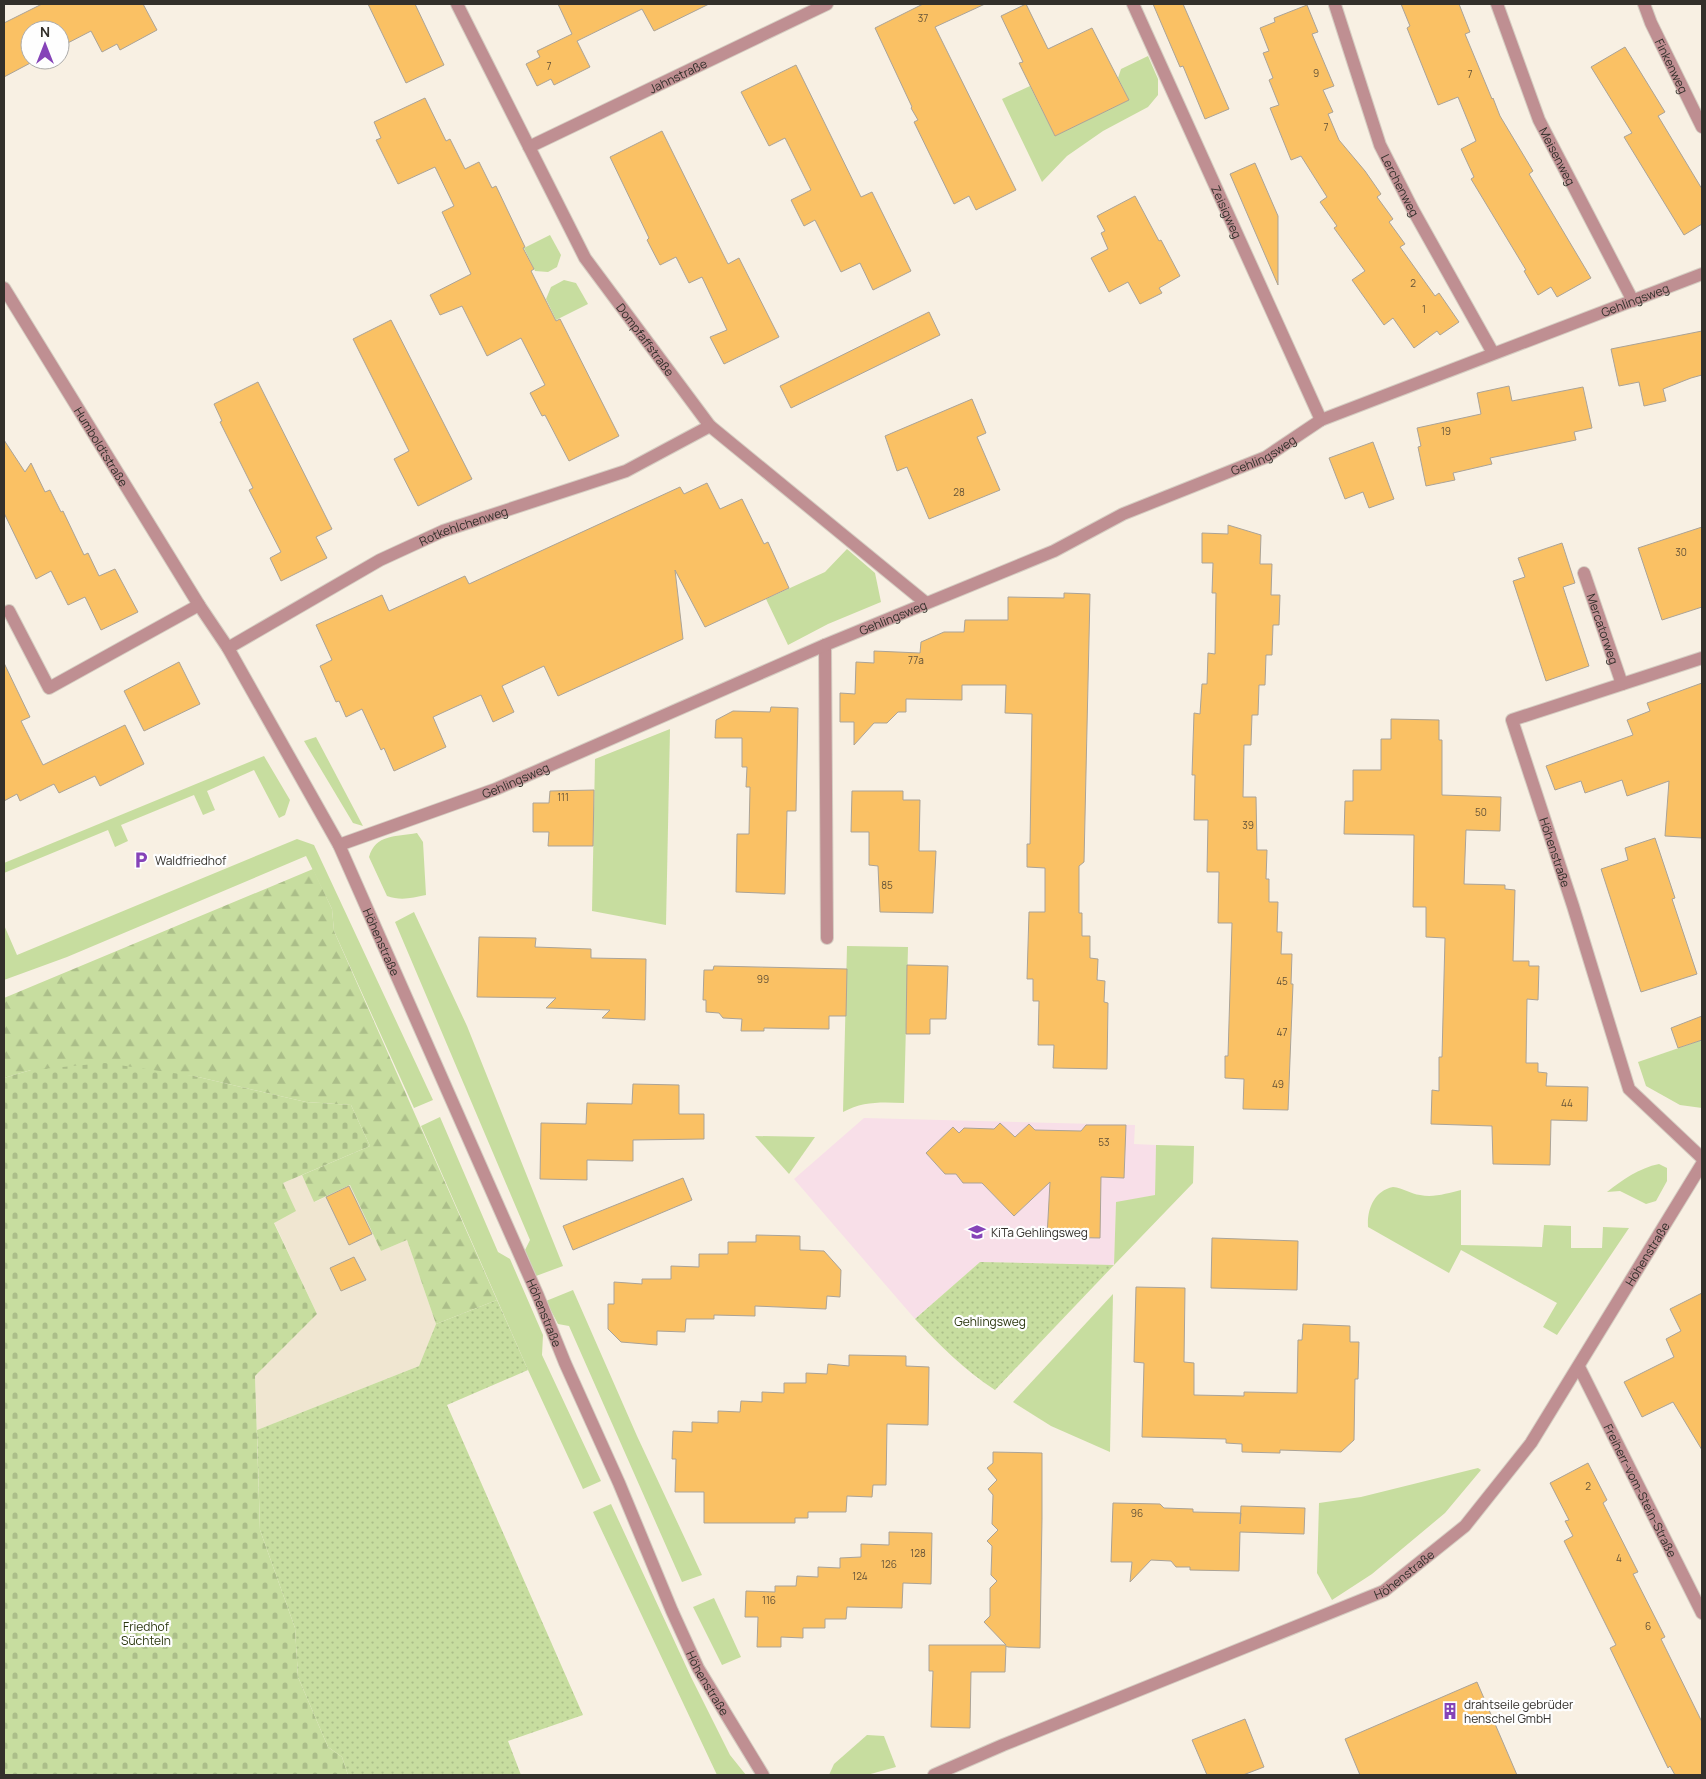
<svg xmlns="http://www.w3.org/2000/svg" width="1706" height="1779" font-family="Manrope,sans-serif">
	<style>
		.commercial { fill: #f0e6d1 }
		.education { fill: #f8dfe8 }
		.grass { fill: #c7dd9f }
		.forest { fill: url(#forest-firs) }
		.cemetery { fill: url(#cemetery-stones) }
		.park { fill: url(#park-dots) }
		.building { fill: #fac164; stroke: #aba397 }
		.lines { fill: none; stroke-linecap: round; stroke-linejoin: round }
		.minor-casing { stroke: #d5cdc2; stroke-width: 14 }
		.minor { stroke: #bf8f92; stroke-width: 12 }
		.labels { text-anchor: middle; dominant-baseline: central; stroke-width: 4.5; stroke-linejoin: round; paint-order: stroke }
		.number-label { font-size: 10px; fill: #655439 }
		.street-label { font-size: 12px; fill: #33302b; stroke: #fefefe }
		.poi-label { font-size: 12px; fill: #33302b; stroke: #fefefe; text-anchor: start }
		.park-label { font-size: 12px; fill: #2a360e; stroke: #fefefe }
	</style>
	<defs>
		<pattern id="forest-firs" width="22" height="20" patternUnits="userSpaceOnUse" patternTransform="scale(1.25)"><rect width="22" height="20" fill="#c7dd9f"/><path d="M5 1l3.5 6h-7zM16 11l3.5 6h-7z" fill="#abbe89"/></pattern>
		<pattern id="cemetery-stones" width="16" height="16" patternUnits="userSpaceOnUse" patternTransform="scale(1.25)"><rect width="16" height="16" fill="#c7dd9f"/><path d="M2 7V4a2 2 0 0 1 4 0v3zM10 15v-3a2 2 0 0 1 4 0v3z" fill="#abbe89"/></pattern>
		<pattern id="park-dots" width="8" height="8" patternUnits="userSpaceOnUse" patternTransform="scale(1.25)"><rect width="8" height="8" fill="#c7dd9f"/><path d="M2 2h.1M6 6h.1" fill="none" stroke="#abbe89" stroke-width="1.8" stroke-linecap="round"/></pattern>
	</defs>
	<rect width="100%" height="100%" fill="#f8f0e3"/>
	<polygon class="commercial" points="302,1175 315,1202 350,1185 381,1251 407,1240 436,1324 419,1366 257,1430 255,1376 317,1314 274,1222 283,1183"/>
	<polygon class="education" points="864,1118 1135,1125 1134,1144 1156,1145 1155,1195 1116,1203 1114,1265 980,1262 915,1319 794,1179"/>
	<g class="grass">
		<polygon points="1148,56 1158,79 1158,95 1148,107 1103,131 1067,156 1042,182 1002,99 1030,86 1055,136 1129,100 1118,78 1121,69"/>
		<polygon points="550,235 561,255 557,267 548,272 535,271 524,248"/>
		<polygon points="564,280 576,283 588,304 556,320 546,299 551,287"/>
		<polygon points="847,549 875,573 881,602 828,624 788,645 766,599 825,572"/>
		<polygon points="670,729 666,925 592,911 595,759"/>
		<polygon points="316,737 363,826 353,823 304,741"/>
		<polygon points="264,756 290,800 285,815 279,818 254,770 207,791 215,810 203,815 194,795 121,825 128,841 115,847 108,830 4,873 4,863"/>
		<path d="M417 833 423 842 426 895C412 898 401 901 387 896L369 857C376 834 395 837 417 833Z"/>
		<polygon points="297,839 314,845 433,1100 414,1108 334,931 332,909 306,856 67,957 4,980 4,925 17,955"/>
		<polygon points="414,912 467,1026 563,1266 536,1276 525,1250 530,1240 395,922"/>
		<path d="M847 946 908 947 904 1103C882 1102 863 1101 843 1112Z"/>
		<polygon points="1702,1040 1702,1108 1680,1105 1646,1086 1638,1062"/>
		<polygon points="440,1117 498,1252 510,1259 543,1335 542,1355 601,1481 583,1489 528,1370 421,1126"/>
		<polygon points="755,1136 815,1137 789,1174"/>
		<polygon points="1156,1145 1194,1146 1193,1183 1114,1265 1116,1202 1155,1195"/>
		<path d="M1659 1164 1667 1168V1181L1656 1201 1646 1204 1620 1191 1607 1192C1622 1180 1639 1168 1659 1164Z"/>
		<path d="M1393 1187C1403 1188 1411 1194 1420 1195 1434 1198 1448 1193 1461 1190V1245L1542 1247 1544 1225 1571 1226V1248H1602L1603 1227 1629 1228 1557 1335 1543 1327 1557 1303 1461 1250 1449 1273 1368 1227C1367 1209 1374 1191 1393 1187Z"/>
		<polygon points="573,1290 637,1436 702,1575 682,1582 569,1326 558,1324 546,1301"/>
		<polygon points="1113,1294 1110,1452 1051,1426 1013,1402"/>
		<polygon points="1478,1468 1481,1470 1445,1513 1372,1574 1332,1600 1317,1573 1319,1503 1361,1497"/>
		<polygon points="611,1504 691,1677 730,1755 746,1775 717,1775 593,1512"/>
		<polygon points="714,1598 741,1657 722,1665 693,1607"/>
		<polygon points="867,1735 884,1736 896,1767 867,1775 829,1775 834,1764"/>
	</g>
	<polygon class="forest" points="313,869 332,909 334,931 497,1300 436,1324 407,1240 381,1251 350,1185 314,1202 302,1175 370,1146 351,1105 306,1102 194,1076 31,1070 4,1078 4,998"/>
	<polygon class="cemetery" points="105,1063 194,1076 306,1102 351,1105 370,1146 283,1183 296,1211 274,1223 317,1314 255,1376 260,1530 295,1628 298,1677 328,1747 342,1757 348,1775 4,1775 4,1078 31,1070"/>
	<g class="park">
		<path d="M980 1262 1114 1265 995 1390C965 1371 940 1345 915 1319Z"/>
		<polygon points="497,1300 528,1370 447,1405 583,1715 508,1741 521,1775 348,1775 342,1757 328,1747 298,1677 295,1628 260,1530 257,1430 419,1366 436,1324"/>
	</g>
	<g class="building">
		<polygon points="42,4 143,4 157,30 120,50 117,44 102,52 91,31 60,47 60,30 30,30 30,60 36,60 4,77 4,23"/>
		<polygon points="368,4 415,4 444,65 406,83"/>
		<polygon points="558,4 709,4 654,31 642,9 577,41 590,67 554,85 551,79 537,86 526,64 540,57 537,51 572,34"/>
		<polygon points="923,4 985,4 935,27 1016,190 976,210 969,196 954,204 914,122 918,120 911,108 912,107 875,28"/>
		<polygon points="1026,4 1048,49 1092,28 1129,100 1055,136 1019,63 1023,62 1001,16"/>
		<polygon points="1153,4 1183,4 1229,109 1205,119 1183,66 1180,67"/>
		<polygon points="1401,4 1459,4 1470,32 1465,34 1492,99 1493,98 1500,116 1533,171 1529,174 1591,278 1557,297 1551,287 1538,295 1524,271 1526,270 1471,179 1474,177 1461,149 1476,141 1458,97 1438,105 1413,43 1407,28 1410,26"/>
		<polygon points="1307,5 1318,32 1312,34 1334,86 1323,90 1333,112 1328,114 1339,140 1365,171 1381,194 1377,197 1393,219 1389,222 1405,244 1400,247 1435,296 1439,293 1459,322 1440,335 1437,331 1414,348 1393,318 1384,325 1352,280 1365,271 1334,228 1337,226 1320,202 1327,197 1301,156 1291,160 1270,108 1279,105 1269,80 1273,78 1263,53 1269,51 1260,28 1275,22 1274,18"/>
		<polygon points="1625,47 1665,112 1658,116 1702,189 1702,224 1684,235 1624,137 1632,133 1591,67"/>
		<polygon points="796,65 861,197 872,192 911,271 873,290 860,263 841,272 815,220 804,226 791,200 811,190 785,138 769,146 741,92"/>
		<polygon points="425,98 446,141 450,139 465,169 479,162 492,188 496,186 525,247 523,248 534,269 531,271 556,321 560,319 619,436 569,461 545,415 542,416 530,393 545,385 521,338 487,356 462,306 440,315 430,295 471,274 442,212 454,206 435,167 398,184 376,140 381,138 374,122"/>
		<polygon points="662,131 728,264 739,258 779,337 724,364 710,337 727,330 702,277 689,283 676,257 660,265 647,240 649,238 610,157"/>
		<polygon points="1255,163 1278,216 1278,285 1230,174"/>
		<polygon points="1135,196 1159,241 1161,240 1180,276 1159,288 1162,293 1140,304 1128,282 1109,292 1091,258 1108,249 1101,233 1105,231 1097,216"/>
		<polygon points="929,312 940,335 791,408 780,386"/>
		<polygon points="391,320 472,479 418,506 394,459 409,451 353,339"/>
		<polygon points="1702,331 1702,375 1691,378 1663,389 1666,401 1644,406 1639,382 1619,386 1611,349"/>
		<polygon points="258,382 332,529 316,537 327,558 281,581 270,558 281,552 249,490 253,488 220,422 222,421 214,404"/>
		<polygon points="1509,386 1512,401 1583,387 1592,428 1574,432 1576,440 1490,458 1492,464 1453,473 1455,480 1426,486 1418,447 1421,446 1417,428 1481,414 1477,393"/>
		<polygon points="972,399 986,433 977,437 1000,490 929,519 907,467 897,471 885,436"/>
		<polygon points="4,440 25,472 31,463 45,492 50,490 61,512 63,511 84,555 88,553 99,576 115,569 138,612 101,630 85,597 68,605 51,571 36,579 4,513"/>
		<polygon points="1373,442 1394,499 1369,508 1363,492 1345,499 1329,458"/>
		<polygon points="707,483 720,509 742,499 764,544 768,542 789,588 705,627 675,570 683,639 558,696 544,666 502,686 514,712 493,722 481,695 433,717 446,747 394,771 384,748 381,750 362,709 346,717 339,701 336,702 320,666 332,660 316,625 382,595 389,611 465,576 469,584 680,487 684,494"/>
		<polygon points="1228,525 1261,535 1260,564 1272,564 1271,595 1280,595 1279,625 1273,625 1272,655 1266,655 1265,685 1259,685 1258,715 1252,715 1251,745 1244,745 1243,797 1256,797 1257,850 1267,850 1266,879 1269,879 1269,902 1278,902 1277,932 1282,932 1281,954 1292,954 1291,984 1293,984 1288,1110 1243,1109 1244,1079 1225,1078 1225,1056 1228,1056 1232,923 1218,923 1219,872 1207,872 1208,820 1194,820 1195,775 1192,775 1194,713 1200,714 1202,684 1207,684 1208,653 1215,654 1216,593 1212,593 1213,563 1202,563 1202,533 1228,534"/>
		<polygon points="1702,527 1702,607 1662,620 1638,548"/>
		<polygon points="1562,543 1575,583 1563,587 1589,666 1546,681 1513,581 1525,577 1518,558"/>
		<polygon points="1064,593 1090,594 1084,862 1079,866 1079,913 1082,913 1082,936 1090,936 1090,958 1098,959 1097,980 1105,981 1104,1002 1108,1003 1107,1069 1053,1068 1054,1045 1038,1045 1039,1001 1033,1001 1033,979 1027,979 1029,912 1045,912 1045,868 1027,867 1027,844 1030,844 1032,714 1005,713 1006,685 962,685 962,700 906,699 906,712 898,712 887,723 874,723 854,745 854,722 840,722 840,693 855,694 856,662 874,663 874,651 920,653 921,642 944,632 964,632 965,620 1008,620 1008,597 1064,598"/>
		<polygon points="179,662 200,704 144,731 124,691"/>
		<polygon points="4,663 30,717 21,721 43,765 125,725 144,764 100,786 95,776 59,793 54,784 20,801 17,794 4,801"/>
		<polygon points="1702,683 1702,838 1665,836 1669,781 1627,796 1622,780 1585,793 1581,781 1555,790 1546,766 1633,735 1627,720 1650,711 1647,703"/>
		<polygon points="771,707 798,708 796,811 787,811 785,894 736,892 737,834 749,834 750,787 746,787 747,767 742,767 742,738 715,738 716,720 733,711 770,712"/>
		<polygon points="1391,719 1439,720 1439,740 1442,740 1442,795 1501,797 1500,831 1466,830 1464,884 1505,885 1505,889 1515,890 1513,961 1529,961 1529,966 1539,966 1538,1000 1527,999 1526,1063 1538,1063 1538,1072 1547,1073 1546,1086 1588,1087 1587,1121 1551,1120 1550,1165 1493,1164 1492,1126 1431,1124 1432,1090 1439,1091 1439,1057 1442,1057 1445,938 1426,937 1426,907 1413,907 1414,835 1344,834 1345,801 1353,801 1353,770 1381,770 1381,739 1391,739"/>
		<polygon points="594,790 593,846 548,846 549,832 533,832 533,803 549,803 550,791"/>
		<polygon points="852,791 903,791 903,800 920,800 919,851 936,851 933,913 880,912 878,866 869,865 869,832 851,832"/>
		<polygon points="1655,838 1675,898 1672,899 1697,974 1641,992 1601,869 1628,860 1625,848"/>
		<polygon points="479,937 536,938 535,947 591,949 591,958 646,959 645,1020 602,1018 610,1010 546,1008 556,998 477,997"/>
		<polygon points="907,965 948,966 946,1019 930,1019 930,1034 906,1034"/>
		<polygon points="714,966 847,969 846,1016 829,1016 829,1029 764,1028 764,1031 741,1031 742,1019 723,1018 719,1013 706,1012 706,1000 703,1000 704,970 713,970"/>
		<polygon points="1702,1016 1702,1040 1678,1048 1671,1028"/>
		<polygon points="633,1084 679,1085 679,1114 704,1114 704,1139 633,1140 633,1161 587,1160 587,1180 540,1179 541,1123 586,1124 587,1103 632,1104"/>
		<polygon points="1000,1123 1015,1137 1029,1124 1035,1130 1081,1131 1086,1125 1126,1125 1124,1178 1101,1177 1100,1238 1047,1237 1050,1182 1014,1216 982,1183 963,1183 956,1174 945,1174 926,1153 953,1127 959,1133 964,1128 994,1129"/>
		<polygon points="683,1178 692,1200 573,1250 563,1226"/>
		<polygon points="349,1186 372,1234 349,1245 326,1197"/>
		<polygon points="756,1235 800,1236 800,1250 824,1251 841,1270 840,1297 827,1296 826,1309 755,1306 755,1316 714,1315 714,1319 686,1319 685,1332 657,1331 657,1345 621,1342 608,1329 608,1304 614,1304 614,1282 642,1284 642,1279 671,1279 671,1266 699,1267 699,1254 728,1254 728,1242 756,1242"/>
		<polygon points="1212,1238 1298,1241 1297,1290 1211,1288"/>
		<polygon points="354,1257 366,1280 341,1291 330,1268"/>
		<polygon points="1136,1287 1185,1288 1184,1362 1194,1363 1194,1395 1244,1396 1244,1392 1297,1393 1298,1340 1302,1340 1303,1324 1350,1326 1350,1342 1359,1342 1358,1379 1355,1379 1354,1440 1341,1452 1280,1450 1280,1453 1242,1452 1242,1444 1226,1443 1226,1439 1142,1437 1144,1363 1134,1362"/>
		<polygon points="1702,1293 1702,1450 1673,1402 1642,1417 1624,1382 1674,1357 1666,1339 1681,1331 1670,1309"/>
		<polygon points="849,1355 906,1356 906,1366 929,1367 928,1425 887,1424 886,1485 873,1485 872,1497 847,1496 846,1512 808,1512 808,1518 795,1518 795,1523 704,1523 704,1492 675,1492 676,1459 672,1459 673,1431 692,1432 692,1422 718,1423 718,1411 740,1412 741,1401 762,1402 762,1392 784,1393 784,1383 806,1383 806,1373 827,1374 828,1364 849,1366"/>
		<polygon points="993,1452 1042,1453 1042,1518 1040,1648 1008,1647 1006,1646 1005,1672 971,1672 970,1728 931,1727 933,1671 929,1671 929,1645 1006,1645 984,1622 990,1616 990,1588 997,1581 991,1575 992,1546 987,1541 998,1530 992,1524 993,1495 988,1489 997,1480 987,1468 993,1463"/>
		<polygon points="1588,1463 1607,1500 1603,1503 1638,1572 1633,1574 1665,1637 1661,1639 1702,1722 1702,1775 1675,1775 1670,1766 1668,1768 1610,1648 1616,1645 1564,1541 1573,1536 1565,1521 1569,1520 1550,1483"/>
		<polygon points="1113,1503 1160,1504 1164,1508 1193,1509 1193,1512 1241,1513 1240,1524 1241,1506 1305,1508 1304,1534 1240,1532 1239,1571 1190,1570 1190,1567 1176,1567 1171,1561 1151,1560 1130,1582 1132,1562 1111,1562"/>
		<polygon points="889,1532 932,1533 931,1584 903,1583 902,1608 847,1607 846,1619 825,1619 825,1628 803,1628 803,1638 781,1637 781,1647 757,1647 758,1617 745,1617 746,1591 775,1592 775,1586 796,1586 797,1576 818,1577 818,1567 840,1568 840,1558 861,1557 861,1544 889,1545"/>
		<polygon points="1477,1682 1517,1775 1360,1775 1345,1739"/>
		<polygon points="1245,1719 1264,1767 1243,1775 1207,1775 1192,1740"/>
	</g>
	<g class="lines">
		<g class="minor-casing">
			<g id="minor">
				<path id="s1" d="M457 4 585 258 710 426 926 603"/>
				<path id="s2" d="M1133 4 1321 420"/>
				<path id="s3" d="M1497 4 1539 120 1633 301"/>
				<path id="s4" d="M1644 4 1651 23 1702 127"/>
				<path id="s5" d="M1335 5 1380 145 1413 210 1493 353"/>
				<path id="s6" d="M529 147 827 4"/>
				<path id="s7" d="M4 288 199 605 228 648 339 845 538 1296 565 1363 619 1483 672 1611 698 1668 763 1775"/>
				<path id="s8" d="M1584 573 1622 684"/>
				<polyline points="9,611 49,688 199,605"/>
				<polyline points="825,645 827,938"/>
				<path id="s9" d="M228 648 380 560 443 531 626 471 710 426"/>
				<path id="s10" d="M1702 658 1512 720 1573 906 1629 1089 1702 1158"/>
				<path id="s11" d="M339 845 496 789 825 645 1054 551 1123 514 1266 457 1321 420 1702 274"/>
				<path id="s12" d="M1579 1367 1702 1613"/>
				<path id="s13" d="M934 1775 1003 1745 1384 1591 1465 1526 1531 1443 1702 1164"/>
			</g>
		</g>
		<use href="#minor" class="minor"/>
	</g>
	<defs>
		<g id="parking-bare" transform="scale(1.35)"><path d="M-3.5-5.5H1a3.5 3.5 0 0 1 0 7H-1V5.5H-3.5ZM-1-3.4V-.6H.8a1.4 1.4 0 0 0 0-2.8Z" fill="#8543b8" stroke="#fefefe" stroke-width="2.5" paint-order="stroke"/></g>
		<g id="school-bare" transform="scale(1.35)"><path d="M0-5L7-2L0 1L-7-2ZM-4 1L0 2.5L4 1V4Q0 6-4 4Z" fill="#8543b8" stroke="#fefefe" stroke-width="2.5" paint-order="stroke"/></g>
		<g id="building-bare" transform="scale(1.35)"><path d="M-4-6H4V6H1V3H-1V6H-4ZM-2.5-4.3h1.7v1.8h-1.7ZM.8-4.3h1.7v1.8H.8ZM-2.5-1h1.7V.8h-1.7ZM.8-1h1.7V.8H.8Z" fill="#8543b8" stroke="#fefefe" stroke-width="2.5" paint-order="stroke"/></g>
	</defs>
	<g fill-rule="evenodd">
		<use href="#parking-bare" x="141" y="860"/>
		<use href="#school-bare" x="977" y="1232"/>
		<use href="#building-bare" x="1450" y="1711"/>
	</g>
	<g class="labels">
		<g class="number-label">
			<text x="923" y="18">37</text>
			<text x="549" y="66">7</text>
			<text x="1316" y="73">9</text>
			<text x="1470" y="74">7</text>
			<text x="1326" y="127">7</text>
			<text x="1413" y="283">2</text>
			<text x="1424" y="309">1</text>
			<text x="1446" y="431">19</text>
			<text x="959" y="492">28</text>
			<text x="1681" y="552">30</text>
			<text x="916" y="660">77a</text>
			<text x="563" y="797">111</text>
			<text x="1481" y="812">50</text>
			<text x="1248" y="825">39</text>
			<text x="887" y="885">85</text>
			<text x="763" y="979">99</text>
			<text x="1282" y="981">45</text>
			<text x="1282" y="1032">47</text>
			<text x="1278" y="1084">49</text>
			<text x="1567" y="1103">44</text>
			<text x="1104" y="1142">53</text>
			<text x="1588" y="1486">2</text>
			<text x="1137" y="1513">96</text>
			<text x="918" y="1553">128</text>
			<text x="1619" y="1558">4</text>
			<text x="889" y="1564">126</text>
			<text x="860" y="1576">124</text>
			<text x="769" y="1600">116</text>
			<text x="1648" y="1626">6</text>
		</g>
		<g class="street-label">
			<text stroke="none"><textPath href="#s4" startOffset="68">Finkenweg</textPath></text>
			<text stroke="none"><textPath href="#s6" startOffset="165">Jahnstraße</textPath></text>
			<text stroke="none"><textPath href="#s3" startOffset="164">Meisenweg</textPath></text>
			<text stroke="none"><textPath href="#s5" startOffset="192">Lerchenweg</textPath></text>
			<text stroke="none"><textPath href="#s2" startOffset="228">Zeisigweg</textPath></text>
			<text stroke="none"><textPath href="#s11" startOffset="1408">Gehlingsweg</textPath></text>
			<text stroke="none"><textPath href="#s1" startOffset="386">Dompfaffstraße</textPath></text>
			<text stroke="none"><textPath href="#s7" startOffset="186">Humboldtstraße</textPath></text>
			<text stroke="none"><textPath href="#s11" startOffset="1004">Gehlingsweg</textPath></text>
			<text stroke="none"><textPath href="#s9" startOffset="266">Rotkehlchenweg</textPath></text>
			<text stroke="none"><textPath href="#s11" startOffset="599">Gehlingsweg</textPath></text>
			<text stroke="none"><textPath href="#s8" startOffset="59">Mercatorweg</textPath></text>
			<text stroke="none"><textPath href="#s11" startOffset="188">Gehlingsweg</textPath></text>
			<text stroke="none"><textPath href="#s10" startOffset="339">Höhenstraße</textPath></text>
			<text stroke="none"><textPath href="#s7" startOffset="756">Höhenstraße</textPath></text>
			<text stroke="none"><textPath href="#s13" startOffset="918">Höhenstraße</textPath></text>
			<text stroke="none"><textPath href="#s7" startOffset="1161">Höhenstraße</textPath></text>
			<text stroke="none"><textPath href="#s12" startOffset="138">Freiherr-vom-Stein-Straße</textPath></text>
			<text stroke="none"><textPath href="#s13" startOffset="512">Höhenstraße</textPath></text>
			<text stroke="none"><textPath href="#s7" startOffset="1566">Höhenstraße</textPath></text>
		</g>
		<g class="poi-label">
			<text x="155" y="860">Waldfriedhof</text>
			<text x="991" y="1232">KiTa Gehlingsweg</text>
			<text x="1464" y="1704">drahtseile gebrüder<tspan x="1464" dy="14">henschel GmbH</tspan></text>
		</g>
		<g class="park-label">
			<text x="990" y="1321">Gehlingsweg</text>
			<text x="146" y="1626">Friedhof<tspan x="146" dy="14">Süchteln</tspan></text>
		</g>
	</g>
	<rect width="1706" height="1779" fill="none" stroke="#33302b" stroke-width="10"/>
	<g transform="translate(45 45)"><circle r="24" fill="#fefefe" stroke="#adacaa"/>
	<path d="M0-4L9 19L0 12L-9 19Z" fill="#8543b8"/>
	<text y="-8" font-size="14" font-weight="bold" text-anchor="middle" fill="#33302b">N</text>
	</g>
</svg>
